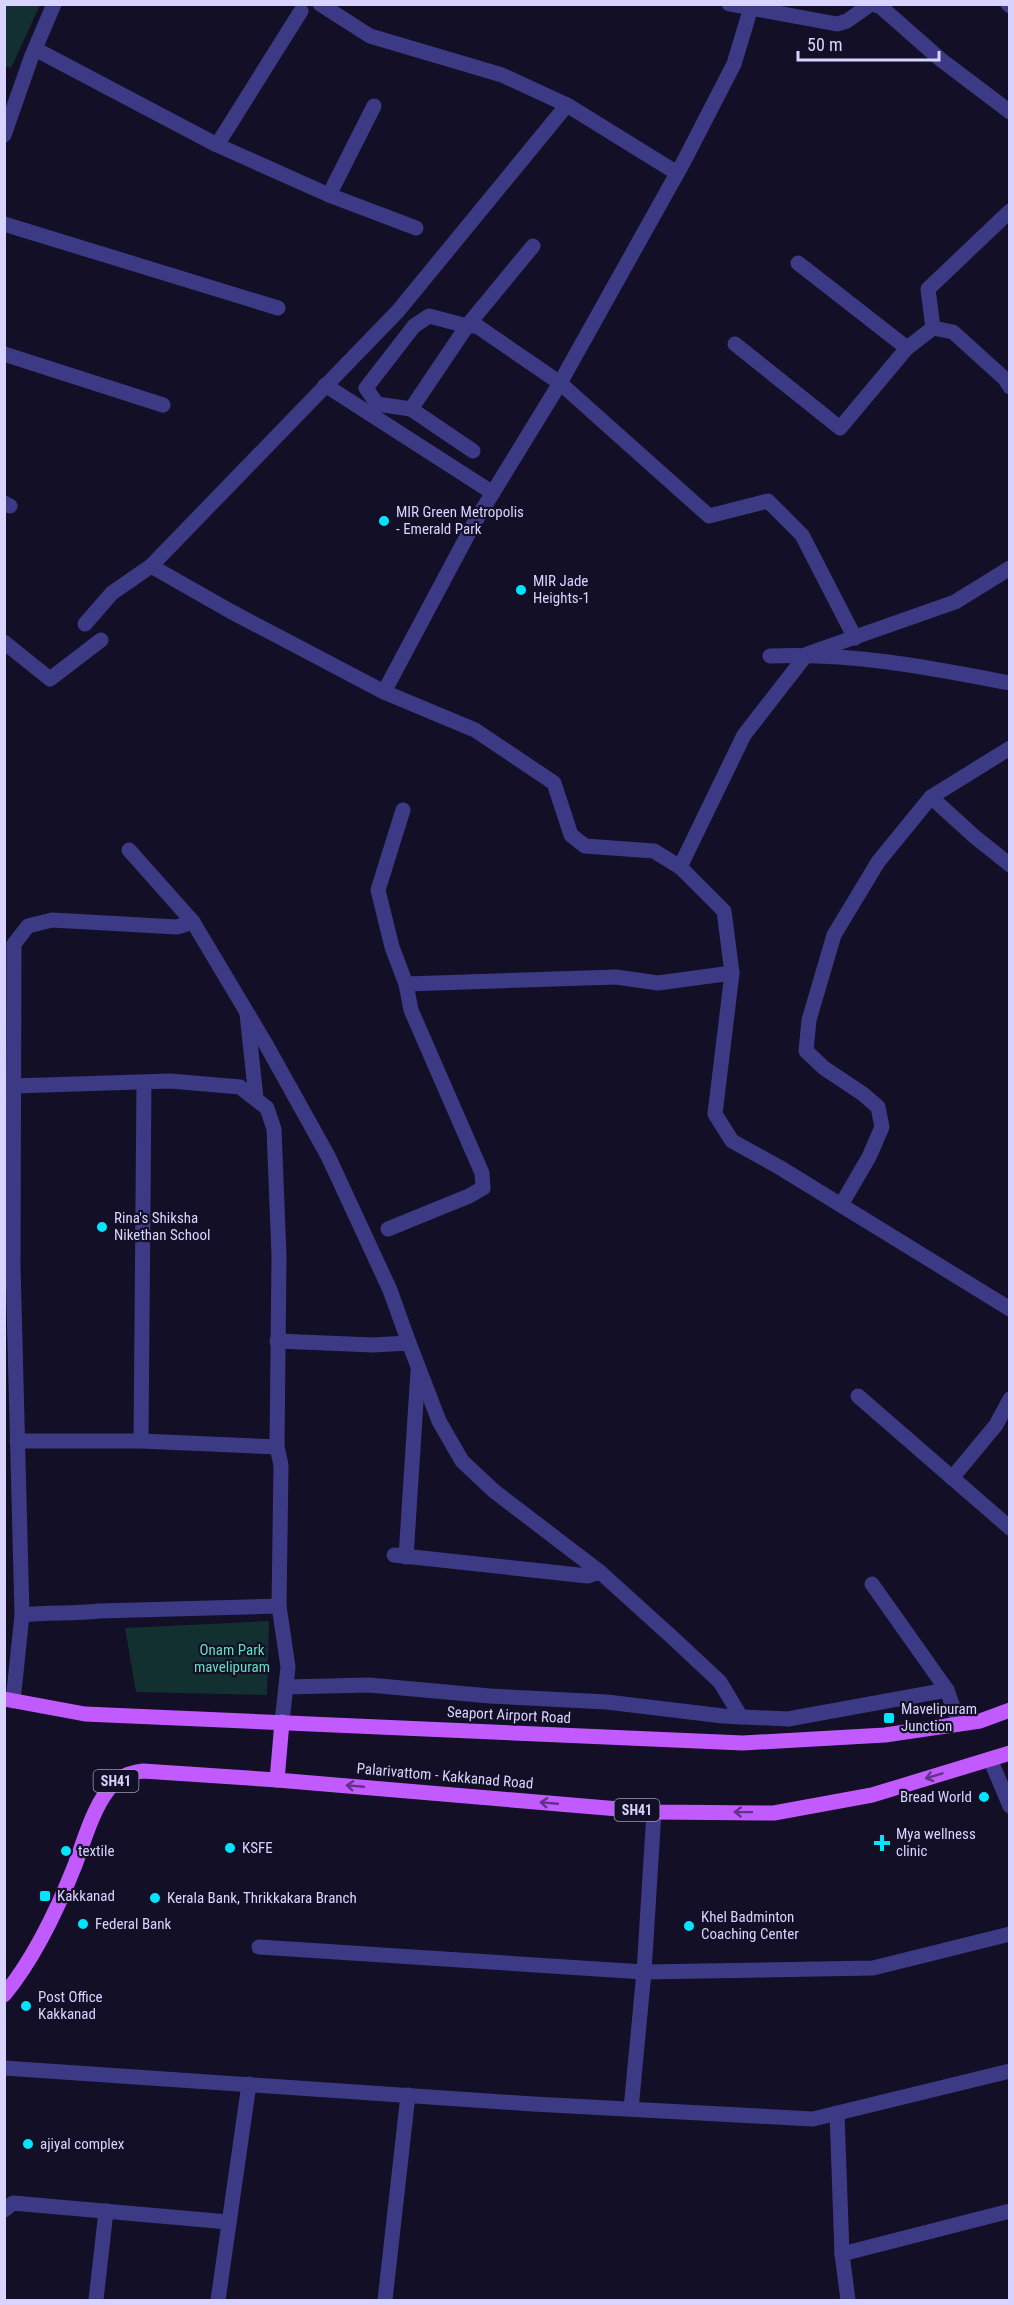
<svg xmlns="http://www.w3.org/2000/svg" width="1014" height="2305" font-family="'Roboto Condensed',sans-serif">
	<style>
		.green { fill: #12302f }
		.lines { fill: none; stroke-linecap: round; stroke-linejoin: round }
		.minor { stroke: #3d3a85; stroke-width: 15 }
		.major { stroke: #c25bff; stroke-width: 15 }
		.oneway { stroke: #623188 }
		.poi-dot { fill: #00e5ff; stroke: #130f26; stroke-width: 2 }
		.labels { text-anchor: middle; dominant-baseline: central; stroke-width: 4.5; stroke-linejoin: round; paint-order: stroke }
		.shield { fill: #130f26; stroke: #9e99be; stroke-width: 1.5 }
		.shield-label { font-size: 14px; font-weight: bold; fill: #d9d4ff }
		.poi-label { font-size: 15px; fill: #d9d4ff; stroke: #130f26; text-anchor: start }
		.park-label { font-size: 15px; fill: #5fe0c0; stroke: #130f26 }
		.street-label { font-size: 15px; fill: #d9d4ff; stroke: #130f26 }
	</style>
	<rect width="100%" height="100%" fill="#130f26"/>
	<g class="green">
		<polygon points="5,4 40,5 11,68 5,66"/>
		<polygon points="269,1621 267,1695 136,1692 125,1628"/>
	</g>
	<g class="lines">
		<g class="minor">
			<polyline points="320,4 370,36 502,75 567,105 677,173"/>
			<polyline points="729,4 837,24 847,21 871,4"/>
			<polyline points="752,4 734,64 684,161 560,383 709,516 768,501 802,535 855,638"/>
			<polyline points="873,4 881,7 940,59 1010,112"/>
			<polyline points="1008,4 1010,6"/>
			<polyline points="35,49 217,145 329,195 416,228"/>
			<polyline points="4,135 31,58 54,4"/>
			<polyline points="217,145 301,11"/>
			<polyline points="329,195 374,106"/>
			<polyline points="4,224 278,308"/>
			<polyline points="798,263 907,348"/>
			<polyline points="933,328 928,289 1010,211"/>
			<polyline points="735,344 840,428 907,348 933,328 953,332 1005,379 1010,387"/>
			<polyline points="4,354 163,405"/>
			<polyline points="325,385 493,493"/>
			<polyline points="411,409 377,404 366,388 414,326 429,316 467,326 533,246"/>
			<polyline points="4,503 10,506"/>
			<polyline points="151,566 230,611 384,692 475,730 554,783 571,835 585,846 654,851 680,867 724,911 732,973 715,1114 732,1141 779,1167 1010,1309"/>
			<polyline points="85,624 112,593 151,566 398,311 567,105"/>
			<polyline points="4,642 50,679 101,640"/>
			<path d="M770 656C851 652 931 668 1010 683"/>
			<polyline points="384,692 473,525 560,383 477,326 467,326 411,409 473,451"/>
			<polyline points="931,797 975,837 1010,865"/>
			<polyline points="403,810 378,890 392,947 406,984 616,977 658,983 732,973"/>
			<polyline points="129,850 193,922 264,1041 328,1156 390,1290 409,1343"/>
			<polyline points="680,867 744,735 807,654 955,602 1010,568"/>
			<polyline points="247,1014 256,1098"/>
			<polyline points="13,1086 170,1081 240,1087 267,1108 274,1129 279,1256 277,1447 281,1465 279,1606 288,1667 282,1722"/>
			<polyline points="841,1205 869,1157 882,1127 878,1107 863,1094 824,1068 806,1051 809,1020 834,935 878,862 931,797 1010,748"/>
			<polyline points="388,1229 469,1196 483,1188 482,1173 411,1010 406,984"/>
			<polyline points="277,1341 373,1345 409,1343 439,1421 462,1461 494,1491 600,1572 673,1638 720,1682 741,1717"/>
			<polyline points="858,1396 1010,1528"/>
			<polyline points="17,1441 141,1441 277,1447"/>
			<polyline points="141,1441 144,1083"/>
			<polyline points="952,1478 996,1425 1010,1399"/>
			<polyline points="394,1555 588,1576 600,1572"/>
			<polyline points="406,1557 418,1371"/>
			<polyline points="872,1584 947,1690"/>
			<path d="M22 1615C48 1612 73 1614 99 1611L279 1606"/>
			<polyline points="286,1687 369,1685 490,1696 607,1702 723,1716 788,1719 947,1690 959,1724"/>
			<polyline points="13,1701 22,1615 13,1265 14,944 28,926 52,920 177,927 193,922"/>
			<polyline points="990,1759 1010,1806"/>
			<polyline points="259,1947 644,1972 873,1968 1010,1934"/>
			<polyline points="4,2068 533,2104 813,2119 1010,2071"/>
			<polyline points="631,2109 644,1972 654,1812"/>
			<polyline points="837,2113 842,2254 848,2300"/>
			<polyline points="4,2210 13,2203 228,2222"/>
			<polyline points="842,2254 1010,2211"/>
			<polyline points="96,2300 106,2211"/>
			<polyline points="218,2300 249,2084"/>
			<polyline points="385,2300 408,2095"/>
		</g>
		<g class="major">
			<polyline points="4,1699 85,1714 743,1743 885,1735 980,1721 1010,1710"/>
			<polyline points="277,1780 282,1722"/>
			<path d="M4 1995C33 1960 58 1908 75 1865 84 1841 92 1811 108 1790 118 1777 128 1773 143 1771L277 1780 654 1812 774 1813 872 1795 1010 1753"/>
		</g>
	</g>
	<defs><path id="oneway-shaft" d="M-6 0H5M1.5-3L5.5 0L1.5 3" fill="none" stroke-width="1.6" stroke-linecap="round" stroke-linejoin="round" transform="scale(1.5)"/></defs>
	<g class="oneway">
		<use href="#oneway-shaft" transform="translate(934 1776) rotate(163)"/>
		<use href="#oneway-shaft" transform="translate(355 1786) rotate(-175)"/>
		<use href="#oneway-shaft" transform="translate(549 1803) rotate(-175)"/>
		<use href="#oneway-shaft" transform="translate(743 1812) rotate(-179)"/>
	</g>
	<g class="poi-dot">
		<circle cx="384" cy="521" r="6"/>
		<circle cx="521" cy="590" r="6"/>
		<circle cx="102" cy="1227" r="6"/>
		<rect x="883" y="1712" width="12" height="12" rx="3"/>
		<circle cx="984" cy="1797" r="6"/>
		<path d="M879 1834h6v6h6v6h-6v6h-6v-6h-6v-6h6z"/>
		<circle cx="230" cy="1848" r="6"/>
		<circle cx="66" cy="1851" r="6"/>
		<rect x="39" y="1890" width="12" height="12" rx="3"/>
		<circle cx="155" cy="1898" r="6"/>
		<circle cx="83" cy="1924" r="6"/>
		<circle cx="689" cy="1926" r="6"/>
		<circle cx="26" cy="2006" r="6"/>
		<circle cx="28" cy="2144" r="6"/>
	</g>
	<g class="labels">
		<g class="shield">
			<rect x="93.5" y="1770" width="45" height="22" rx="4.5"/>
			<rect x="614.5" y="1799" width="45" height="22" rx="4.5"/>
		</g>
		<g class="shield-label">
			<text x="116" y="1781">SH41</text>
			<text x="637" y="1810">SH41</text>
		</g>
		<g class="poi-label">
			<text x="396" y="512">MIR Green Metropolis<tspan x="396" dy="17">- Emerald Park</tspan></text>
			<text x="533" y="581">MIR Jade<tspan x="533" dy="17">Heights-1</tspan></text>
			<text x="114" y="1218">Rina's Shiksha<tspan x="114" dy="17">Nikethan School</tspan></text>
			<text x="901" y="1709">Mavelipuram<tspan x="901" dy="17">Junction</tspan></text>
			<text x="972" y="1797" text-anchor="end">Bread World</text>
			<text x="896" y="1834">Mya wellness<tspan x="896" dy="17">clinic</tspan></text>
			<text x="242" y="1848">KSFE</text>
			<text x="78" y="1851">textile</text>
			<text x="57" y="1896">Kakkanad</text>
			<text x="167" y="1898">Kerala Bank, Thrikkakara Branch</text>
			<text x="701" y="1917">Khel Badminton<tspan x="701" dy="17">Coaching Center</tspan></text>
			<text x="95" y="1924">Federal Bank</text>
			<text x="38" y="1997">Post Office<tspan x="38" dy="17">Kakkanad</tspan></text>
			<text x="40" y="2144">ajiyal complex</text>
		</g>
		<g class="park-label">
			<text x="232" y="1650">Onam Park<tspan x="232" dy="17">mavelipuram</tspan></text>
		</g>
		<g class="street-label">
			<text transform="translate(509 1715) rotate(3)">Seaport Airport Road</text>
			<text transform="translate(445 1776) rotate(5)">Palarivattom - Kakkanad Road</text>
		</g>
	</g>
	<rect width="1014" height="2305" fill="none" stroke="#d9d4ff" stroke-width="12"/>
	<path d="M798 51v9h141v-9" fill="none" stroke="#d9d4ff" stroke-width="3"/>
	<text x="807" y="51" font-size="18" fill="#d9d4ff" stroke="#130f26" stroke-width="4.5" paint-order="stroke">50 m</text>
</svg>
